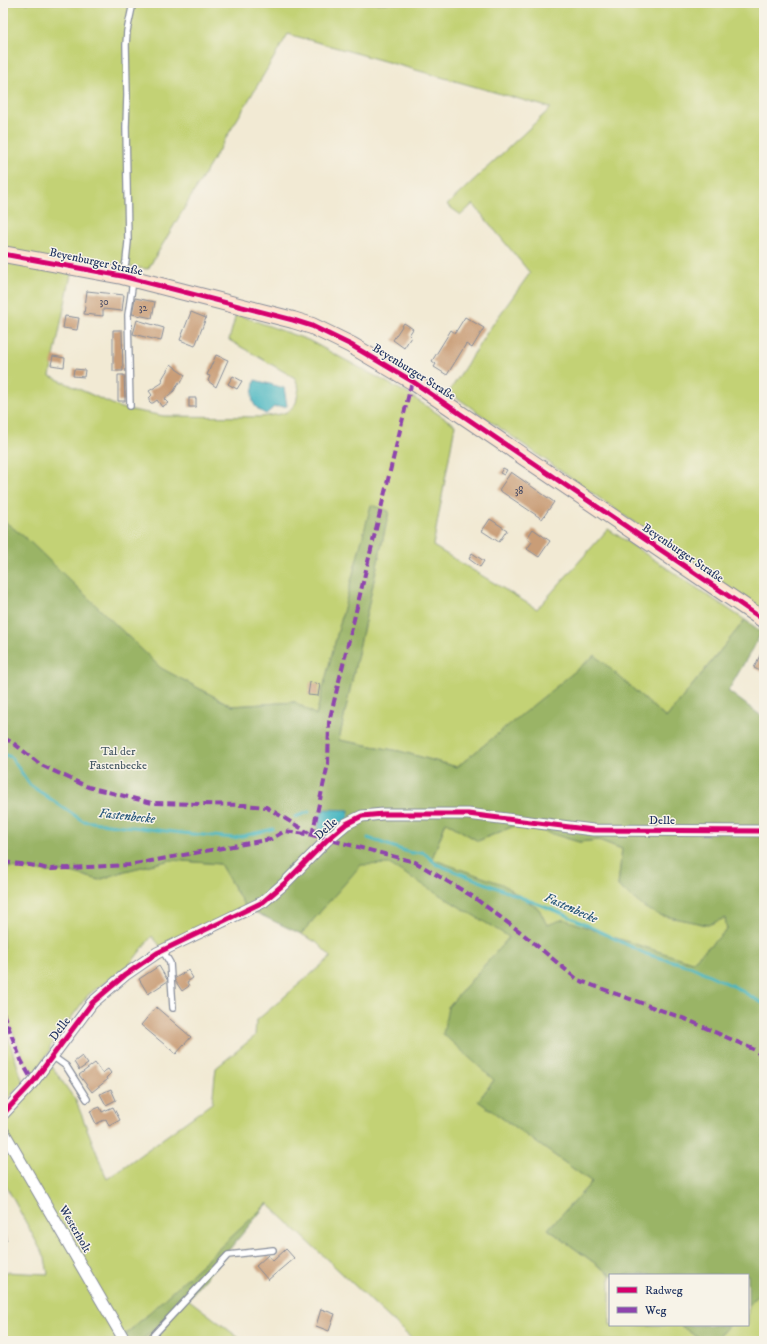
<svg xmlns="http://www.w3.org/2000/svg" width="767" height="1344" font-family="'IM FELL DW Pica',serif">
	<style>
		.green { fill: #c3d274; stroke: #6f8069 }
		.forest { fill: #9ab466; stroke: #5a7262; fill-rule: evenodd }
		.water { fill: #47b6c1; stroke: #317290 }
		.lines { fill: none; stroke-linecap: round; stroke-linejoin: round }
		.stream { stroke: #47b6c1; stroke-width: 3 }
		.building { fill: #c99d77 }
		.service-casing { stroke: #868c99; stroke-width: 8 }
		.minor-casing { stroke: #868c99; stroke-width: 13 }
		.secondary-casing { stroke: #868c99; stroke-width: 18 }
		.service { stroke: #fff; stroke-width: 5.5 }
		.minor { stroke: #fff; stroke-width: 11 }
		.secondary { stroke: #fde4d0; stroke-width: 16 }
		.quiet { stroke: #8e44ad; stroke-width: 4; stroke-dasharray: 8 4; stroke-linecap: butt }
		.cycleway-casing { stroke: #f7f3e8; stroke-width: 8 }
		.cycleway { stroke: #d6006c; stroke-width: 5 }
		.labels { text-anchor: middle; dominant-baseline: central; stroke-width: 3; stroke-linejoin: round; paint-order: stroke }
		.number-label { font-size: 10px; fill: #464a64 }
		.street-label { font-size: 12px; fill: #1b2f5e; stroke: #f7f3e8 }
		.park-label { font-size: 12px; fill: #455864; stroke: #f7f3e8 }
		.water-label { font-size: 13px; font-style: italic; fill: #28587c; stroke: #f7f3e8 }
	</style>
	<rect width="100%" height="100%" fill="#f7f3e8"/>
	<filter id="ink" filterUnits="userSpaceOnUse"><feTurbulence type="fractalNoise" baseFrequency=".025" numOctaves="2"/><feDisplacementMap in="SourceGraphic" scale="8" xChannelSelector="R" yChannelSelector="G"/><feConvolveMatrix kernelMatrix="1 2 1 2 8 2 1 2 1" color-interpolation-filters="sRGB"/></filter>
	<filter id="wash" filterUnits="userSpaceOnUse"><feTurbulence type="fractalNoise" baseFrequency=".012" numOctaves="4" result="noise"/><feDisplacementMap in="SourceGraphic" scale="16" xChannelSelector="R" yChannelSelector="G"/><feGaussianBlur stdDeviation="0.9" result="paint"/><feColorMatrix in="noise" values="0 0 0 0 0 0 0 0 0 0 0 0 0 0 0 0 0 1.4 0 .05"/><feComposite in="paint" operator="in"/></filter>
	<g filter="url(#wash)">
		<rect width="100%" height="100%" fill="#f2ead4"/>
		<g class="green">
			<polygon points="3,3 764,3 764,609 762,611 622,514 449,392 488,331 530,273 473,204 461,215 447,205 551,108 288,34 148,269 74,260 50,376 121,408 164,416 261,417 281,414 289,411 296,403 299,388 295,378 229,340 236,314 308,340 405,392 455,425 433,546 537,609 608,529 745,620 666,718 595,656 457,767 399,751 339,740 389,512 371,506 316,715 295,702 232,706 183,680 435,852 446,822 478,841 514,826 543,831 579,842 599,840 622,849 618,886 659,915 707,925 725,918 727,930 692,962 678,958 489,960 448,1007 447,1031 494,1080 478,1101 592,1182 548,1229 611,1275 610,1275 610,1325 680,1325 702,1341 414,1341 268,1204 125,1335 130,1341 3,1341 3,1272 48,1274 45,1258 3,1180 3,1114 48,1061 76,1101 107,1179 212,1103 216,1068 255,1036 256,1021 331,957 316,942 301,934 350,877 320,858 183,861 220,864 246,908 162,948 152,936 131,963 88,995 50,1047 49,1052 35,1072 27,1068 3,1007 3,867 24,868 48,872 71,872 99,880 125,871 166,861 3,792"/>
			<polygon points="3,1023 23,1082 3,1103"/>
			<polygon points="764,1289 764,1341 714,1341 729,1325 748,1325 748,1306"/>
			<polygon points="188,1299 243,1341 141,1341"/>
		</g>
		<g class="forest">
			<path d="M371 505 389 511 339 740 399 751 457 767 595 655 666 718 745 620 762 632 728 691 764 718V1289L748 1306V1275H611L548 1229 592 1182 478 1101 494 1080 443 1034 448 1007 509 937 389 864 361 865 301 934 246 908 220 864 171 860 125 871 99 880 71 872H48L24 868 3 867V520L27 539 161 668 232 706 295 702 316 715ZM324 809V836L318 830ZM446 822 478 841 514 826 543 831 579 842 599 840 622 849 618 886 645 908 659 915 708 925 725 918 727 930 692 962 607 935 564 919 547 925 539 909 502 884 432 859Z"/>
			<polygon points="268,1203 188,1299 141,1341 130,1341 125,1335"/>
			<polygon points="680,1325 729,1325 714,1341 702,1341"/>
		</g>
		<g class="water">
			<path d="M255 380 284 388 287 406 274 407 266 414C249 406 251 396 255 380Z"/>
			<polygon points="324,809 349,810 348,820 324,836 318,830 320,817"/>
		</g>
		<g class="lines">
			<g class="stream">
				<polyline points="3,754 11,757 30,785 83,821 182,833 234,838 273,829"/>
				<polyline points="295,817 309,812"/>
				<polyline points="368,838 411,853 423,852 436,864 566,915 646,954 690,966 735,987 764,1004"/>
			</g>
		</g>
		<g id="blocks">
			<g class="building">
				<polygon points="87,291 124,295 122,311 103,309 103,316 84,314"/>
				<polygon points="135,298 155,302 152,318 132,314"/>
				<polygon points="191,312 206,318 195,346 180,340"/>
				<polygon points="65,316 79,318 77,330 63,328"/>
				<polygon points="465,317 484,328 472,348 466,344 447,375 434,367 436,364 432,361 451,330 455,333"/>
				<polygon points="137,320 164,328 161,341 133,334"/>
				<polygon points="404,323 413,329 409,335 411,337 404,348 393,340"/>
				<polygon points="113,330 122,330 123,371 113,371"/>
				<polygon points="216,355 228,360 216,387 208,381 210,376 207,375"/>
				<polygon points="53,356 65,358 64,367 51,365"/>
				<polygon points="171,364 176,368 176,369 185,375 181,383 179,382 174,391 164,399 168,403 162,407 157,400 153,403 151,403 149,401 149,398 152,395 149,391 162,383 163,380 162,379"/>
				<polygon points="74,369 85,370 84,377 73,376"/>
				<polygon points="118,375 124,375 125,401 118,401"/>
				<polygon points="233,376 242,381 237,389 228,384"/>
				<rect x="189" y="398" width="7" height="9"/>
				<polygon points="503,468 507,470 504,475 500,473"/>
				<polygon points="511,472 554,502 542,519 499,490"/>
				<polygon points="490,519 507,530 499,542 482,531"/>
				<polygon points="533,529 550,541 539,557 527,549 532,542 527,538"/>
				<polygon points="472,553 484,561 480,567 469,559"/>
				<polygon points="762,651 764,652 764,668 762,672 754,668"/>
				<polygon points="310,682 320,684 318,696 308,695"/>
				<polygon points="159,966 168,981 148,994 139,979"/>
				<polygon points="188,970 193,978 187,982 189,986 182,991 174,979"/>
				<polygon points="156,1007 191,1037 176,1054 141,1025"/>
				<polygon points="82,1056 88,1064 79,1070 74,1062"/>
				<polygon points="95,1063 102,1073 108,1069 111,1073 106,1078 107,1080 92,1092 79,1075"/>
				<polygon points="111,1089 116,1100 106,1105 100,1094"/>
				<polygon points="100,1107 102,1112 113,1107 120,1120 109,1126 106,1119 96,1124 90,1111"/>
				<polygon points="3,1232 7,1240 3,1243"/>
				<polygon points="286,1249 294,1258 268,1280 256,1266 268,1255 273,1261"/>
				<polygon points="321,1309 335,1314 329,1331 316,1326"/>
			</g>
		</g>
	</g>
	<g filter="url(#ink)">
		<use href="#blocks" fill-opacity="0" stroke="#868c99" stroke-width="1"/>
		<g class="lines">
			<g class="service-casing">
				<g id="service">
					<polyline points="123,274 126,261 128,242 126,127 127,95 126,45 127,31 133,3"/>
					<polyline points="130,406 128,315 133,281"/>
					<polyline points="163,951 170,963 173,1008"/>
					<polyline points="52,1056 66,1066 87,1099"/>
					<polyline points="148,1341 228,1255 273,1250"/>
				</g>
			</g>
			<g class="minor-casing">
				<g id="minor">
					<polyline points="3,1114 33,1082 92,1003 125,975 157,953 263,902 285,883 327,840 346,824 362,816 383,814 468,814 593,830 764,831"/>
					<polyline points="3,1131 125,1341"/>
				</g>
			</g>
			<g class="secondary-casing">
				<polyline id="secondary" points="3,254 122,276 293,320 312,326 351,345 412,381 764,620"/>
			</g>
			<use href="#service" class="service"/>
			<use href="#minor" class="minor"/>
			<use href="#secondary" class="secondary"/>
			<g class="quiet">
				<polyline points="3,738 12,742 41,765 88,787 152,803 244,805 266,807 309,833"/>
				<polyline points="312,835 328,764 329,722 412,381"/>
				<polyline points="3,862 37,866 48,869 129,865 271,839 285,831 312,835 415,862 472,896 523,934 578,980 688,1020 755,1050 764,1058"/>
				<polyline points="3,1013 21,1060 33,1082"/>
			</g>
			<g class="cycleway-casing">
				<g id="cycleway">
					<polyline points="3,254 122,276 293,320 312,326 351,345 412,381 764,620"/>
					<polyline points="3,1114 33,1082 92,1003 125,975 157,953 263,902 285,883 327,840 346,824 362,816 383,814 468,814 593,830 764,831"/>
				</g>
			</g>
			<use href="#cycleway" class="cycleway"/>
		</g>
	</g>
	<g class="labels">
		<g class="number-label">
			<text x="104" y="302">30</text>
			<text x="143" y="308">32</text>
			<text x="519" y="491">38</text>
		</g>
		<g class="street-label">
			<text transform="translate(96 262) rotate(12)">Beyenburger Straße</text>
			<text transform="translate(414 372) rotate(32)">Beyenburger Straße</text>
			<text transform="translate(683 553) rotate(34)">Beyenburger Straße</text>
			<text x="662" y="820">Delle</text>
			<text transform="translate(326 829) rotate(-42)">Delle</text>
			<text transform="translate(60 1029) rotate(-53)">Delle</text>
			<text transform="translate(75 1229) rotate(60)">Westerholt</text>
		</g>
		<g class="park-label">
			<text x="118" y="751">Tal der<tspan x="118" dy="14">Fastenbecke</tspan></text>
		</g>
		<g class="water-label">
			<text transform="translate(127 816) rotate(6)">Fastenbecke</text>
			<text transform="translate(571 908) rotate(24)">Fastenbecke</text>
		</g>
	</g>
	<rect width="767" height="1344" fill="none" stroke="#f7f3e8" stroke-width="16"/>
	<rect x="609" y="1274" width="140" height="52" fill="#f7f3e8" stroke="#9fa5b1"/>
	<rect x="617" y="1287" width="20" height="6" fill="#d6006c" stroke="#9fa5b1"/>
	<text x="645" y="1294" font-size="12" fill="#1b2f5e">Radweg</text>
	<rect x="617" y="1307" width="20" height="6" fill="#8e44ad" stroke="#9fa5b1"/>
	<text x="645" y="1314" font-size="12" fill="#1b2f5e">Weg</text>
</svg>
